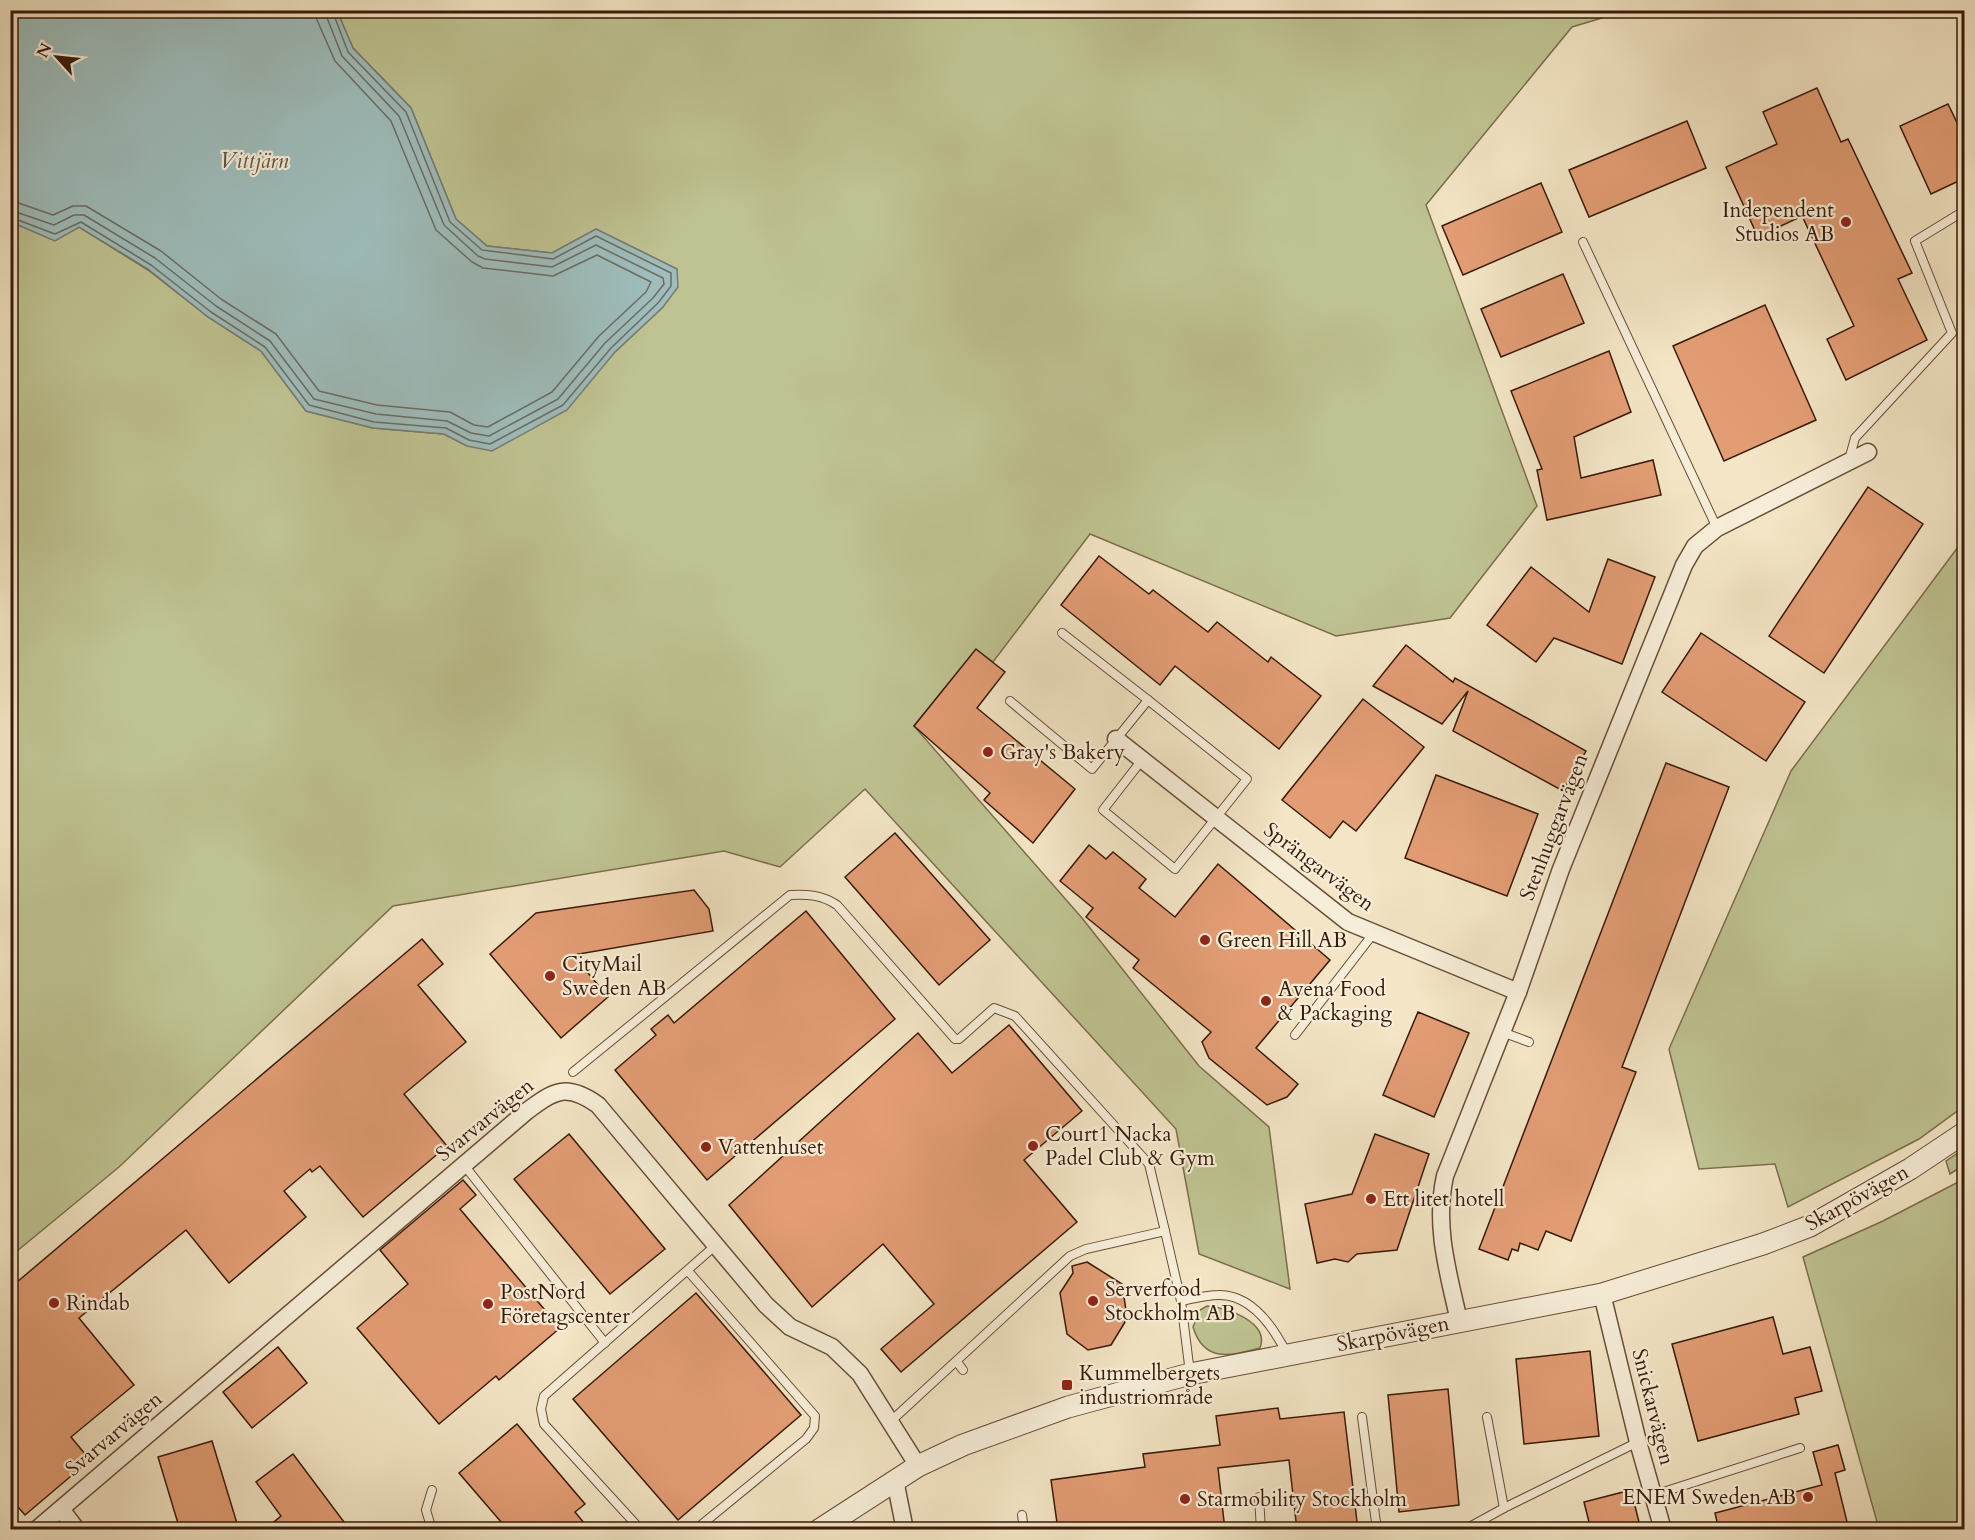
<svg xmlns="http://www.w3.org/2000/svg" width="1975" height="1540" font-family="Cardo,serif">
	<style>
		.green { fill: #bfc392; stroke: #7c6e4d; stroke-width: 1.5 }
		.water { fill: #9ebdbc; stroke: #767c74; stroke-width: 1.5 }
		.lines { fill: none; stroke-linecap: round; stroke-linejoin: round }
		.shore { stroke: #6c6c62; stroke-width: 1.5 }
		.building { fill: #e39d75; stroke: #391a08; stroke-width: 1.5 }
		.service-casing { stroke: #684d37; stroke-width: 10 }
		.minor-casing { stroke: #684d37; stroke-width: 19 }
		.tertiary-casing { stroke: #684d37; stroke-width: 23 }
		.service { stroke: #f7eed9; stroke-width: 8 }
		.minor { stroke: #f7eed9; stroke-width: 16 }
		.tertiary { stroke: #f7eed9; stroke-width: 21 }
		.poi-dot { fill: #8f2418; stroke: #f7eed9; stroke-width: 2 }
		.labels { text-anchor: middle; dominant-baseline: central; stroke-width: 4.5; stroke-linejoin: round; paint-order: stroke }
		.poi-label { font-size: 21px; fill: #391a08; stroke: #f7eed9; text-anchor: start }
		.street-label { font-size: 21px; fill: #391a08; stroke: #f7eed9 }
		.water-label { font-size: 22px; font-style: italic; fill: #5c5347; stroke: #f7eed9 }
	</style>
	<rect width="100%" height="100%" fill="#f3e5c5"/>
	<filter id="stains"><feTurbulence type="fractalNoise" baseFrequency=".00333" numOctaves="4"/><feColorMatrix values="0 0 0 0 .2 0 0 0 0 .09 0 0 0 0 .02 0 0 0 .5 -.17"/></filter>
	<radialGradient id="worn" r=".72"><stop offset=".6" stop-color="#630" stop-opacity="0"/><stop offset="1" stop-color="#630" stop-opacity=".3"/></radialGradient>
	<g class="green">
		<polygon points="337,11 1625,11 1572,27 1426,205 1537,506 1450,618 1336,636 1090,534 993,662 976,650 914,726 1082,918 1199,1066 1269,1127 1290,1289 1199,1254 1176,1129 865,789 780,867 724,851 393,906 119,1167 11,1256 11,222 55,240 79,227 148,270 208,317 261,351 306,411 373,428 444,434 467,446 615,352 663,307 677,269 596,229 552,253 487,246 456,219 411,108 353,48"/>
		<polygon points="1964,534 1964,1106 1919,1139 1788,1207 1775,1164 1699,1169 1669,1049 1791,771 1958,547"/>
		<polygon points="1964,1149 1964,1165 1950,1174 1946,1161"/>
		<polygon points="1964,1179 1964,1529 1879,1529 1803,1257 1883,1221"/>
		<path d="M1207 1306C1226 1307 1270 1322 1260 1348 1230 1356 1204 1363 1193 1327L1200 1310Z"/>
	</g>
	<polygon class="water" points="10,11 337,11 353,48 411,108 456,219 487,246 552,253 596,229 677,269 678,287 663,307 615,352 567,410 492,451 467,446 444,434 373,428 306,411 261,351 208,317 148,269 79,227 55,241 11,222"/>
	<g class="lines">
		<g class="shore">
			<polyline points="10,200 53,215 73,206 86,206 161,251 221,299 276,334 319,391 377,405 450,412 474,425 488,427 552,392 599,336 646,292 651,282 597,255 553,276 483,268 472,262 436,230 391,121 335,61 317,20 315,10"/>
			<polyline points="10,210 54,225 74,215 84,215 155,258 216,306 270,341 314,399 376,414 447,421 471,433 489,436 558,399 605,343 653,298 664,284 663,278 596,245 552,267 485,259 478,256 444,225 399,116 342,56 324,10"/>
			<polyline points="10,217 55,234 81,222 151,265 211,312 265,347 309,405 374,422 446,428 469,440 490,444 563,405 611,348 658,303 671,286 671,273 596,236 553,259 482,250 450,222 406,112 348,52 332,10"/>
		</g>
	</g>
	<g class="building">
		<polygon points="1817,88 1841,142 1848,139 1912,273 1898,279 1927,340 1846,380 1827,339 1854,326 1802,216 1758,237 1726,167 1777,144 1763,112"/>
		<polygon points="1948,104 1965,139 1965,178 1931,194 1900,126"/>
		<polygon points="1687,121 1706,168 1589,217 1569,170"/>
		<polygon points="1541,183 1562,232 1463,275 1442,226"/>
		<polygon points="1563,274 1584,323 1501,357 1481,309"/>
		<polygon points="1765,305 1816,420 1724,461 1673,346"/>
		<polygon points="1609,351 1631,412 1574,437 1581,478 1653,460 1661,495 1547,520 1537,470 1542,469 1511,391"/>
		<polygon points="1868,487 1923,524 1824,673 1769,636"/>
		<polygon points="1099,556 1149,594 1153,590 1208,632 1217,622 1268,662 1271,657 1321,696 1279,749 1175,666 1160,685 1061,605"/>
		<polygon points="1608,559 1655,577 1622,664 1554,638 1536,662 1487,625 1531,567 1589,612"/>
		<polygon points="1701,633 1805,702 1766,761 1662,692"/>
		<polygon points="1406,645 1453,682 1455,678 1586,751 1563,791 1453,731 1468,691 1442,724 1373,686"/>
		<polygon points="976,649 1005,672 977,708 1075,789 1033,843 984,800 990,793 914,726"/>
		<polygon points="1363,699 1424,747 1356,831 1343,821 1330,838 1282,800"/>
		<polygon points="1666,763 1729,787 1622,1067 1636,1072 1571,1241 1546,1231 1538,1250 1520,1243 1518,1251 1512,1249 1508,1260 1479,1249"/>
		<polygon points="1436,775 1538,814 1507,896 1405,858"/>
		<polygon points="895,833 990,940 939,985 845,877"/>
		<polygon points="1089,845 1106,859 1113,852 1146,879 1139,888 1175,917 1218,864 1330,960 1256,1048 1298,1084 1287,1097 1267,1105 1209,1058 1202,1042 1211,1032 1133,968 1139,960 1086,917 1093,908 1060,881"/>
		<polygon points="694,890 709,909 713,931 573,955 608,997 561,1038 490,954 536,913"/>
		<polygon points="806,911 895,1019 707,1180 615,1070 656,1035 651,1029 668,1015 674,1023"/>
		<polygon points="422,939 443,964 418,985 466,1042 404,1094 447,1146 363,1217 320,1166 312,1172 310,1169 284,1191 306,1217 229,1283 186,1230 79,1318 134,1385 71,1437 90,1460 25,1515 10,1498 10,1288"/>
		<polygon points="1418,1012 1469,1033 1434,1117 1383,1095"/>
		<polygon points="1009,1025 1082,1111 1024,1160 1077,1222 901,1372 881,1349 934,1304 883,1244 812,1307 729,1205 918,1033 952,1073"/>
		<polygon points="569,1134 665,1249 610,1294 514,1179"/>
		<polygon points="1375,1134 1429,1154 1397,1250 1357,1254 1348,1262 1335,1259 1317,1263 1305,1204 1352,1194"/>
		<polygon points="463,1180 476,1195 460,1209 560,1328 499,1380 496,1376 439,1424 357,1328 408,1284 380,1250"/>
		<polygon points="1087,1262 1122,1284 1126,1310 1123,1311 1125,1322 1111,1345 1088,1350 1067,1334 1060,1293 1073,1273 1072,1266"/>
		<polygon points="696,1293 801,1415 678,1520 573,1399"/>
		<polygon points="1773,1317 1783,1354 1810,1347 1822,1391 1795,1398 1799,1414 1698,1441 1672,1344"/>
		<polygon points="278,1347 307,1383 252,1428 223,1392"/>
		<polygon points="1590,1351 1599,1436 1524,1444 1516,1359"/>
		<polygon points="1448,1389 1459,1505 1399,1512 1388,1395"/>
		<polygon points="1278,1408 1280,1419 1344,1412 1358,1530 1297,1530 1289,1460 1218,1468 1225,1530 1058,1530 1051,1480 1145,1467 1143,1454 1220,1445 1216,1416"/>
		<polygon points="517,1424 585,1504 575,1512 590,1530 508,1530 459,1473"/>
		<polygon points="212,1441 239,1530 180,1530 158,1457"/>
		<polygon points="1838,1445 1845,1470 1835,1473 1849,1530 1719,1530 1715,1513 1822,1485 1813,1452"/>
		<polygon points="293,1454 350,1530 264,1530 281,1516 256,1482"/>
		<polygon points="1631,1490 1641,1530 1591,1530 1584,1502"/>
	</g>
	<g class="lines">
		<g class="service-casing">
			<g id="service">
				<polyline points="1583,242 1717,528"/>
				<polyline points="1849,460 1855,438 1952,333 1915,241 1964,211"/>
				<polyline points="1010,701 1092,769 1148,700 1062,633"/>
				<polyline points="1142,760 1103,810 1175,869 1247,779 1148,700"/>
				<polyline points="1502,1032 1529,1042"/>
				<polyline points="1295,1035 1373,934"/>
				<path d="M573 1072 790 895C808 894 822 895 837 905L955 1039H959L994 1008 1015 1016 1149 1164 1165 1231"/>
				<polyline points="464,1165 605,1343"/>
				<polyline points="688,1271 815,1416 814,1428 806,1439 695,1530"/>
				<path d="M1181 1301C1193 1299 1206 1295 1218 1295 1252 1294 1274 1328 1287 1354"/>
				<polyline points="957,1362 963,1370"/>
				<polyline points="1362,1417 1377,1530"/>
				<polyline points="1487,1417 1504,1508 1638,1442"/>
				<polyline points="890,1422 1070,1256 1086,1249 1165,1231 1181,1301 1190,1373"/>
				<polyline points="432,1490 426,1510 432,1530"/>
				<polyline points="1654,1495 1800,1448"/>
				<polyline points="1259,1497 1261,1530"/>
				<polyline points="1022,1515 1024,1530"/>
				<polyline points="641,1530 544,1424 541,1409 544,1396 716,1245"/>
				<polyline points="1464,1530 1504,1508"/>
			</g>
		</g>
		<g class="minor-casing">
			<g id="minor">
				<polyline points="1116,739 1348,922 1518,992"/>
				<polyline points="1602,1294 1638,1442 1663,1530"/>
				<path d="M1459 1321C1448 1272 1434 1226 1445 1176L1518 992 1561 869 1684 565 1695 546 1717 528 1868 452"/>
				<polyline points="895,1480 905,1530"/>
				<polyline points="61,1509 77,1530"/>
				<path d="M36 1530 527 1111C555 1090 567 1083 598 1105L766 1305 790 1327 832 1347 860 1374 918 1466"/>
			</g>
		</g>
		<g class="tertiary-casing">
			<polyline id="tertiary" points="819,1530 918,1466 963,1445 1068,1407 1190,1374 1602,1294 1763,1244 1810,1226 1910,1169 1964,1133"/>
		</g>
		<use href="#service" class="service"/>
		<use href="#minor" class="minor"/>
		<use href="#tertiary" class="tertiary"/>
	</g>
	<g class="poi-dot">
		<circle cx="1846" cy="222" r="6"/>
		<circle cx="988" cy="752" r="6"/>
		<circle cx="1205" cy="940" r="6"/>
		<circle cx="550" cy="976" r="6"/>
		<circle cx="1266" cy="1001" r="6"/>
		<circle cx="1033" cy="1146" r="6"/>
		<circle cx="706" cy="1147" r="6"/>
		<circle cx="1371" cy="1199" r="6"/>
		<circle cx="1093" cy="1301" r="6"/>
		<circle cx="54" cy="1303" r="6"/>
		<circle cx="488" cy="1304" r="6"/>
		<rect x="1061" y="1379" width="12" height="12" rx="3"/>
		<circle cx="1808" cy="1497" r="6"/>
		<circle cx="1185" cy="1499" r="6"/>
	</g>
	<g class="labels">
		<g class="poi-label">
			<text x="1834" y="210" text-anchor="end">Independent<tspan x="1834" dy="24">Studios AB</tspan></text>
			<text x="1000" y="752">Gray's Bakery</text>
			<text x="1217" y="940">Green Hill AB</text>
			<text x="562" y="964">CityMail<tspan x="562" dy="24">Sweden AB</tspan></text>
			<text x="1278" y="989">Avena Food<tspan x="1278" dy="24">&amp; Packaging</tspan></text>
			<text x="1045" y="1134">Court1 Nacka<tspan x="1045" dy="24">Padel Club &amp; Gym</tspan></text>
			<text x="718" y="1147">Vattenhuset</text>
			<text x="1383" y="1199">Ett litet hotell</text>
			<text x="1105" y="1289">Serverfood<tspan x="1105" dy="24">Stockholm AB</tspan></text>
			<text x="500" y="1292">PostNord<tspan x="500" dy="24">Företagscenter</tspan></text>
			<text x="66" y="1303">Rindab</text>
			<text x="1079" y="1373">Kummelbergets<tspan x="1079" dy="24">industriområde</tspan></text>
			<text x="1796" y="1497" text-anchor="end">ENEM Sweden AB</text>
			<text x="1197" y="1499">Starmobility Stockholm</text>
		</g>
		<g class="street-label">
			<text transform="translate(1554 827) rotate(-69)">Stenhuggarvägen</text>
			<text transform="translate(1319 867) rotate(37)">Sprängarvägen</text>
			<text transform="translate(485 1120) rotate(-39)">Svarvarvägen</text>
			<text transform="translate(1857 1198) rotate(-29)">Skarpövägen</text>
			<text transform="translate(1393 1334) rotate(-11)">Skarpövägen</text>
			<text transform="translate(1653 1407) rotate(76)">Snickarvägen</text>
			<text transform="translate(114 1434) rotate(-40)">Svarvarvägen</text>
		</g>
		<g class="water-label">
			<text x="254" y="161">Vittjärn</text>
		</g>
	</g>
	<rect width="1975" height="1540" fill="none" stroke="#f3e5c5" stroke-width="36"/>
	<rect x="12" y="12" width="1951" height="1516" fill="none" stroke="#391a08" stroke-width="3"/>
	<rect x="18" y="18" width="1939" height="1504" fill="none" stroke="#391a08" stroke-width="1.5"/>
	<g transform="translate(57 57) rotate(297)" stroke="#f7eed9" stroke-width="4.5" paint-order="stroke">
	<path d="M0-4.5L10 22L0 15L-10 22Z" fill="#391a08"/>
	<text y="-9" font-size="16" font-weight="bold" text-anchor="middle" fill="#391a08">N</text>
	</g>
	<rect width="100%" height="100%" filter="url(#stains)"/>
	<rect width="100%" height="100%" fill="url(#worn)"/>
</svg>
